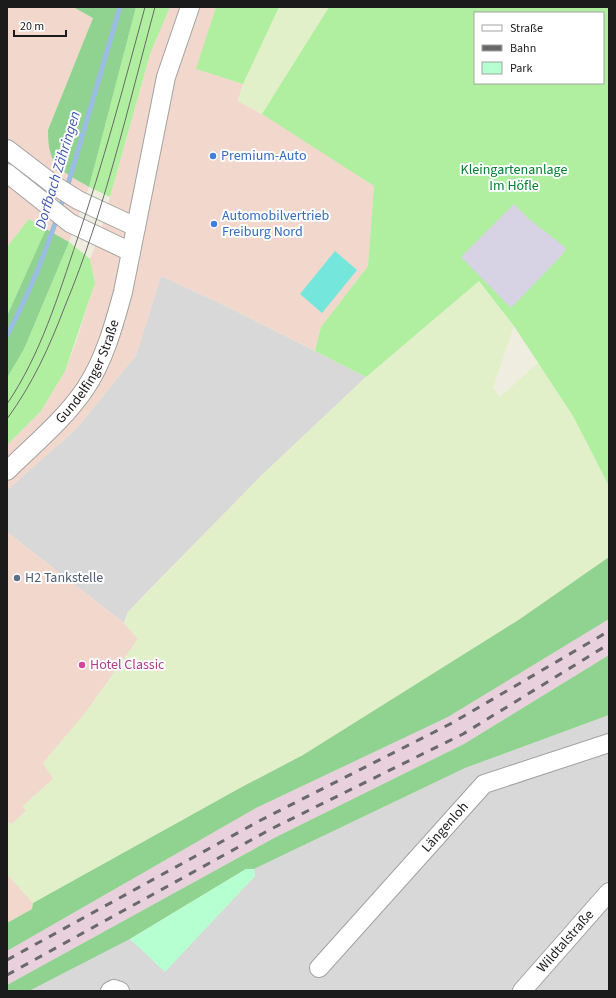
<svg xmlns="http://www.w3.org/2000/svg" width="616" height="998" font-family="'Source Sans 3',sans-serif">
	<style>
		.residential { fill: #d9d8d8 }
		.commercial { fill: #f2d8cc }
		.industrial { fill: #e8d0dd }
		.farmland { fill: #e1f0c8 }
		.grass { fill: #afef9f; fill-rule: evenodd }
		.forest { fill: #90d28f }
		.park { fill: #b5ffd0 }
		.pitch { fill: #74e6db }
		.plaza { fill: #d8d3e4 }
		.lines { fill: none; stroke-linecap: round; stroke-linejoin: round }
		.stream { stroke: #9abde1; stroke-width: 5 }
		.minor-casing { stroke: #a2a2a2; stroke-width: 20 }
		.minor { stroke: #fff; stroke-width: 18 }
		.tram { stroke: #696969; stroke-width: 1 }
		.rail { stroke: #696969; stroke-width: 3; stroke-dasharray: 8 8; stroke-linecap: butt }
		.shop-dot { fill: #3f7fe0; stroke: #fff; stroke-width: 1.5 }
		.service-dot { fill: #5c6f8a; stroke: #fff; stroke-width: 1.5 }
		.hotel-dot { fill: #d1479c; stroke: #fff; stroke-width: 1.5 }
		.labels { text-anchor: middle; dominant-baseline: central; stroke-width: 4; stroke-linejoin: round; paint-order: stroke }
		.shop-label { font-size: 14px; fill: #366cbe; stroke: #fff; text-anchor: start }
		.park-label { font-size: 14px; fill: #008230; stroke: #fff }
		.street-label { font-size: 14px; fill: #1b1b1b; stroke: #fff }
		.service-label { font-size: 14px; fill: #4e5e75; stroke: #fff; text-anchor: start }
		.hotel-label { font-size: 14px; fill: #b23c85; stroke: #fff; text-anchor: start }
		.water-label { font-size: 15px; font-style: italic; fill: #3f58b3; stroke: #fff }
	</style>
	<rect width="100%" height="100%" fill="#eeeddf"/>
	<g class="residential">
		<polygon points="161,276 228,307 366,377 263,474 145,594 128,612 124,623 7,532 7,490 77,428 136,355"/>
		<polygon points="609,715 609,991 29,991 130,939 165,971 255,876 254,869 465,768"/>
	</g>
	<g class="commercial">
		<polygon points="7,7 73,7 93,18 48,130 60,169 89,187 69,242 29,219 7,247"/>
		<polygon points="170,7 216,7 197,69 243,84 238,101 282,125 374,186 368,266 321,327 315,351 228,307 161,276 136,355 77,428 7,490 7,445 41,411 65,371 75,345 95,283 90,259 99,237 150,54"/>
		<polygon points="7,532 124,623 138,639 86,712 43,763 54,778 23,806 26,811 12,824 7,822"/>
		<polygon points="7,874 33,903 32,909 7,923"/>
	</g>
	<polygon class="industrial" points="609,619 609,655 464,744 276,837 7,985 7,951 256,808 448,717"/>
	<g class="farmland">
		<polygon points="279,7 329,7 262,114 238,101 243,84"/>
		<polygon points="479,281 514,326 493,388 500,397 538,363 573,416 609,486 609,557 520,619 303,755 240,788 33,903 7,874 7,822 12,824 26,811 23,806 53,779 43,763 86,712 138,639 124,623 128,612 263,474 366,377"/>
	</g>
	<g class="grass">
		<polygon points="136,7 170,7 150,54 110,197 89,187"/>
		<polygon points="216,7 279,7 243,84 196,69"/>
		<path d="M329 7H609V486L573 416 514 326 479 281 366 377 315 351 321 327 368 266 374 186 262 114ZM475 13H603V83H475Z"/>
		<polygon points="29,219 46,229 7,316 7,247"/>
		<polygon points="69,242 90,259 95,283 65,371 41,411 7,445 7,378 24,349"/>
	</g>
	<g class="forest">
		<path d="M73 7H136L89 187C59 169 48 167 48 130L93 18Z"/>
		<polygon points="46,229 69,242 24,349 7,378 7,316"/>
		<polygon points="609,557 609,619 448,717 256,808 7,951 7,923 32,909 33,903 240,788 303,755 520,619"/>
		<polygon points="609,655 609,715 465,768 254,869 246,869 130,939 29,991 7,991 7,985 276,837 464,744"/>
	</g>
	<polygon class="park" points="246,869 254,869 255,876 165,972 130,939"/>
	<polygon class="pitch" points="335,251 357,270 322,313 300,294"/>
	<polygon class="plaza" points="514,204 529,219 566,248 563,254 511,308 461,257"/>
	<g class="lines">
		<g class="stream">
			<polyline points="67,188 120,7"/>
			<path d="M7 335C31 291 49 244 64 196"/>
		</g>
		<g class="minor-casing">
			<g id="minor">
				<polyline points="7,149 54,185 78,200 136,227"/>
				<polyline points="7,173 70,223 131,252"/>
				<path id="s1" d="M7 471C33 445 64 420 85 389 104 361 114 325 123 292L166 77 190 7"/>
				<path id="s2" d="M319 968 484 784 609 743"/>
				<polyline points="110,991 114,989 120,991"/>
				<path id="s3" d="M522 991 609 892"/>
			</g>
		</g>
		<use href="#minor" class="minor"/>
		<g class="tram">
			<path d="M7 404C41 354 58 296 77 240 103 164 124 85 145 7"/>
			<path d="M7 419C33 383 49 348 65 306 105 210 128 107 155 7"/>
		</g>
		<g class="rail">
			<polyline points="7,960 261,820 452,723 609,631"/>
			<polyline points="7,975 271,829 463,734 609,644"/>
		</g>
	</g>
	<g class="shop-dot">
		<circle cx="213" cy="156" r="4"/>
		<circle cx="214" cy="224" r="4"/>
	</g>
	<circle class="service-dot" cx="17" cy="578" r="4"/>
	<circle class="hotel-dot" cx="82" cy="665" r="4"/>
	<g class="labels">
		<g class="shop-label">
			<text x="221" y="156">Premium-Auto</text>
			<text x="222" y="216">Automobilvertrieb<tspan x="222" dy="16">Freiburg Nord</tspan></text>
		</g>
		<g class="park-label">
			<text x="514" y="170">Kleingartenanlage<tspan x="514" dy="16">Im Höfle</tspan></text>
		</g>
		<g class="street-label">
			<text stroke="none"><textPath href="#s1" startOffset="130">Gundelfinger Straße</textPath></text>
			<text stroke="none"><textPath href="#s2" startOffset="189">Längenloh</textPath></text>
			<text stroke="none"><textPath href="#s3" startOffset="66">Wildtalstraße</textPath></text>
		</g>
		<g class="service-label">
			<text x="25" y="578">H2 Tankstelle</text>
		</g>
		<g class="hotel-label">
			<text x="90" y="665">Hotel Classic</text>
		</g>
		<g class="water-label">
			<text transform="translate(58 170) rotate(-73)">Dorfbach Zähringen</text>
		</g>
	</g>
	<rect width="616" height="998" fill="none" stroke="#1b1b1b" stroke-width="16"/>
	<rect x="474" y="12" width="130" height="72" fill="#ffffff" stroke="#a4a4a4"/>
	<rect x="482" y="25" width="20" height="6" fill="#ffffff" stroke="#a4a4a4"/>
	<text x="510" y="32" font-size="12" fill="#1b1b1b">Straße</text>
	<rect x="482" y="45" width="20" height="6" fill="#696969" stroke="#a4a4a4"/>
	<text x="510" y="52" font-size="12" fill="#1b1b1b">Bahn</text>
	<rect x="482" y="62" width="20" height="12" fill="#b5ffd0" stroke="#a4a4a4"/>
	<text x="510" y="72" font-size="12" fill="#1b1b1b">Park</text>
	<path d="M14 30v6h52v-6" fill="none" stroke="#1b1b1b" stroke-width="2"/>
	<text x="20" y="30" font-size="12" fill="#1b1b1b" stroke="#ffffff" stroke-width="3" paint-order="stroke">20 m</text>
</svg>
